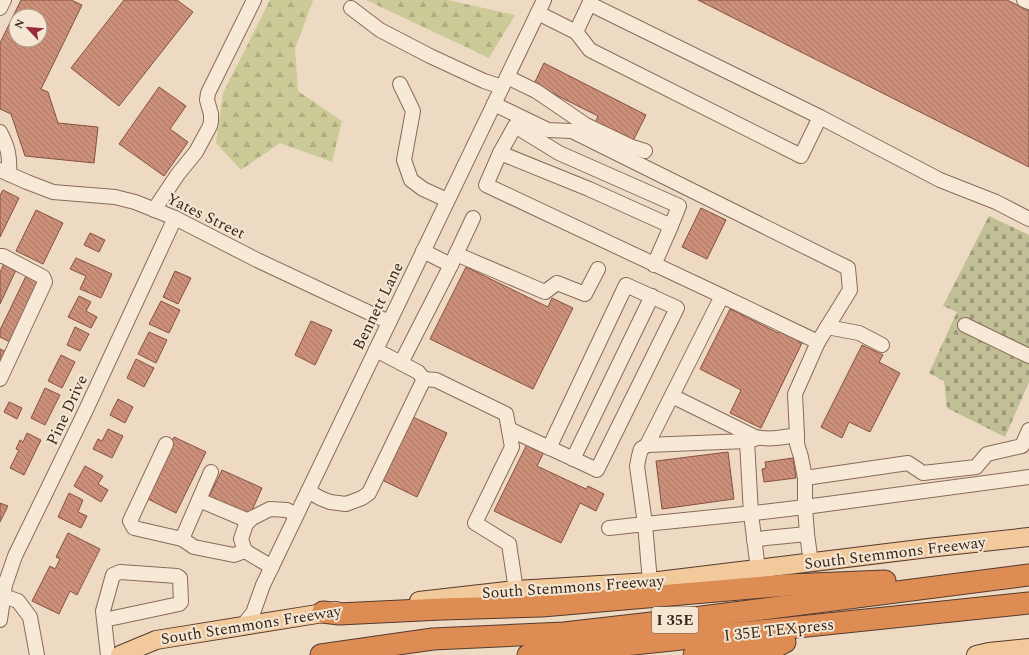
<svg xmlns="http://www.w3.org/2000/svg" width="1029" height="655" font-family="Spectral,serif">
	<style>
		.forest { fill: url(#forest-firs) }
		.cemetery { fill: url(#cemetery-stones) }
		.building { fill: url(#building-back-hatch); stroke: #865140; fill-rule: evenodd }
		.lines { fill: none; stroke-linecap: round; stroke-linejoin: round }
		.minor-casing { stroke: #876b5a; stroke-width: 16 }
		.major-casing { stroke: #553a2e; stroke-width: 20 }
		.highway-casing { stroke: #553a2e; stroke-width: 23 }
		.minor { stroke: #f8e9d6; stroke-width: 14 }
		.major { stroke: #f1c99a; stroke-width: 18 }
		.highway { stroke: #dd8c54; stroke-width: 21 }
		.labels { text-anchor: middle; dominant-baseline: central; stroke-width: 4; stroke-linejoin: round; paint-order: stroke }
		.shield { fill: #f5e6d2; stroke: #706054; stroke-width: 1 }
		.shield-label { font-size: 15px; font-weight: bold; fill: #37261e }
		.street-label { font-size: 16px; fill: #37261e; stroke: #f5e6d2 }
	</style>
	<defs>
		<pattern id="forest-firs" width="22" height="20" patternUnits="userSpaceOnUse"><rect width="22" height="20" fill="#ccca97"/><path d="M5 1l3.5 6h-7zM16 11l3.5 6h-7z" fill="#b0ad82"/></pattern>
		<pattern id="cemetery-stones" width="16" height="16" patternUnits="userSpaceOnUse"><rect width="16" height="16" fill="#c0bf96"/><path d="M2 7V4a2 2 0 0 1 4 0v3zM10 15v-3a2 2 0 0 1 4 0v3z" fill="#9d9b7a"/></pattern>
		<pattern id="building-back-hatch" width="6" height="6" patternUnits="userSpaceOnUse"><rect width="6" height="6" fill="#cc8f79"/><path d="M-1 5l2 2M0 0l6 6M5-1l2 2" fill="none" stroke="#a67563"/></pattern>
	</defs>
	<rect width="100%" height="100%" fill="#eedac2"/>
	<g class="forest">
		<polygon points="270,0 313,0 295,49 298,91 342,121 332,162 280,143 241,170 216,143 223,93"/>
		<polygon points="366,0 448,0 515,15 489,58"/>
	</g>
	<polygon class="cemetery" points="989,216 1029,235 1029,382 1005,437 947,408 944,381 929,373 957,312 943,306"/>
	<g class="building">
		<path d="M21 0H71L82 5 41 89 48 92 58 123 98 127 94 163 25 156 11 114 0 109V43ZM16 16H40V40H16Z"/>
		<polygon points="124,0 177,0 193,12 119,106 71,68"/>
		<polygon points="698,0 1007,0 1029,11 1029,167"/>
		<polygon points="544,63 646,115 632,143 595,124 598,116 534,84"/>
		<polygon points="159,87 186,106 170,129 188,142 164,176 119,144"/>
		<polygon points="3,190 19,198 0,237 0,195"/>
		<polygon points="701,208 726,220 707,259 682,247"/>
		<polygon points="36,210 63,223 43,264 16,251"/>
		<polygon points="90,233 105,240 99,252 84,245"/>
		<polygon points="76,258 112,274 101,298 80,289 86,276 70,269"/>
		<polygon points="4,264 16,270 0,304 0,272"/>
		<polygon points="466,267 548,307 552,298 573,308 533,389 430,339"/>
		<polygon points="175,271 191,278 178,304 163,297"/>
		<polygon points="27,274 39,280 10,342 0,337 0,330"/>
		<polygon points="79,296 91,302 86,311 97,317 91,328 68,317"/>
		<polygon points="161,301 180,310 169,333 149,324"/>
		<polygon points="730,309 778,333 782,326 802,335 799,342 802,343 761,428 730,413 741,390 700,369"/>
		<polygon points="311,321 332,330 315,365 295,355"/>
		<polygon points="75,327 89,334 80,351 67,345"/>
		<polygon points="149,332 167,340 156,363 138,354"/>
		<polygon points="862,345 883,355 879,362 900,373 870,432 849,422 842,438 821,427"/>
		<polygon points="0,349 6,352 0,364"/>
		<polygon points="61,355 75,362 62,388 48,381"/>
		<polygon points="136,359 154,368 144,387 127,378"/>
		<polygon points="45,388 60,395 45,425 31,418"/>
		<polygon points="118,399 133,407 125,423 110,415"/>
		<polygon points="9,402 22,408 17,419 4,412"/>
		<polygon points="413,417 447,433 417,497 382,480"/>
		<polygon points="108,429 123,436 112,458 93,449 98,439 102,441"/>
		<polygon points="27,433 41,440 24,475 10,468 19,450 16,449 20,440 23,442"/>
		<polygon points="174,437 206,452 176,513 144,497"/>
		<polygon points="528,442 545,450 537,466 586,489 588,486 604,494 596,511 580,503 561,543 494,511"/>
		<polygon points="728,452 734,499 662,509 656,461"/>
		<polygon points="793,458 796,478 764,482 762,469 766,468 765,462"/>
		<polygon points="85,466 103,476 98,484 108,490 101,502 74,486"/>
		<polygon points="222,470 262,488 250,515 209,497"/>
		<polygon points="69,493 83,500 78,512 87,516 81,528 58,517"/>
		<polygon points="0,503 8,506 0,522"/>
		<polygon points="68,533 100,549 77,595 70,591 59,614 32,601 50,566 55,569 60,559 56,557"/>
	</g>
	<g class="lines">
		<g class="minor-casing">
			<g id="minor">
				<polyline points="1024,0 1029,2"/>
				<polyline points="590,4 820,117 940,180 996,202 1029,219"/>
				<polyline points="0,8 4,0"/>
				<polyline points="351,8 380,30 430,56 458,69 484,81 502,87"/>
				<polyline points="538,13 576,32 590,50 801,156 820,117"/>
				<polyline points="576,32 591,0"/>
				<polyline points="507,77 536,91 586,125 632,147 645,151"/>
				<polyline points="400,84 413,111 404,160 411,180 423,189 447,200"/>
				<polyline points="494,104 548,130 572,131 848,268 850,290 818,342"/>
				<path d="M0 132C8 147 10 156 9 174"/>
				<polyline points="500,153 515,126 559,153 679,206 671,226"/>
				<polyline points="0,170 27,182 53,192 115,197 135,202 175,218 257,260 389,322"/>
				<polyline points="154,210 178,174 196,152 210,126 211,121 211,114 207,100 208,93 254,0"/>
				<polyline points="423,251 451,265"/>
				<polyline points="456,254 545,292 557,283 585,294 598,269"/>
				<polyline points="0,256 3,256 43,277 44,279 45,282 0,379"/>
				<polyline points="654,265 671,226 589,189 500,153 486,185 722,296 647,445 641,449 639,456 637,466 645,524 763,512 805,507 805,478 801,457 797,444 797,435"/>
				<polyline points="965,325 1029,356"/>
				<polyline points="827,327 859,333 882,345"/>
				<polyline points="401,363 451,265 473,218"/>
				<polyline points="424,379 436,380 506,414 512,447 475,523 509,544 516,590"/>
				<path d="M672 396 753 436C767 441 783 437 797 435L795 394 818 342 722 296"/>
				<path d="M509 429C538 443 568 456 597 470L677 308 626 285 549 448"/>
				<polyline points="747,441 751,514 758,569"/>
				<polyline points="166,444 130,521 134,528 182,539 194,547 234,555 245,551 272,567"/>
				<polyline points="647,445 747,441 755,439"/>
				<polyline points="573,459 652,296"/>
				<polyline points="805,478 908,463 923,473 976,467 987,454 1022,446 1029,430"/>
				<polyline points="308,491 320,498 330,502 346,504 362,498 369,493 424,379 418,372 376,350"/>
				<polyline points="199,500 249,521"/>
				<polyline points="609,528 645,524 650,582"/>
				<polyline points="807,534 805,507 1029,477"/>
				<polyline points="182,539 211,472"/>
				<polyline points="754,540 766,538 807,534 811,563"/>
				<polyline points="245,551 241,539 246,524 252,518 270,509 287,510 296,515"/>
				<polyline points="3,596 18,601 30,617 37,655"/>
				<polyline points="0,620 5,585 15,556 85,412 175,218"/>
				<polyline points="104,620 179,604 181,602 180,578 177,576 120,572 113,575 103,611 108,655"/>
				<polyline points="243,625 253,613 263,585 544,0"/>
			</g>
		</g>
		<g class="major-casing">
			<g id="major">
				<polyline points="419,601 516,590 650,582 928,548 1029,537"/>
				<polyline points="120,655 156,640 336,611"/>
				<polyline points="976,655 989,652 1029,648"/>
			</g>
		</g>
		<g class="highway-casing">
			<g id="highway">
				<polyline points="323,612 339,614 442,609 542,606 788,585 885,581"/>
				<polyline points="321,655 433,639 564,633 678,620 1029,575"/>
				<polyline points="528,655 1029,603"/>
				<polyline points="694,655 757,645"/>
				<polyline points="760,655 785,642"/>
			</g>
		</g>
		<use href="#minor" class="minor"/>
		<use href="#major" class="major"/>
		<use href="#highway" class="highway"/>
	</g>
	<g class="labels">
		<rect class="shield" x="652" y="607" width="46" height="26" rx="3"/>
		<g class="shield-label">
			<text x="675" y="620">I 35E</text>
		</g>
		<g class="street-label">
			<text transform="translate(206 216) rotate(26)">Yates Street</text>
			<text transform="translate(378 306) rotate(-64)">Bennett Lane</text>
			<text transform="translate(67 410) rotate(-65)">Pine Drive</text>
			<text transform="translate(895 553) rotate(-7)">South Stemmons Freeway</text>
			<text transform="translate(573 587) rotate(-4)">South Stemmons Freeway</text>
			<text transform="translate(251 625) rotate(-9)">South Stemmons Freeway</text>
			<text transform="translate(779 630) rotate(-6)">I 35E TEXpress</text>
		</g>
	</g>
	<g transform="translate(28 28) rotate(296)"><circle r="19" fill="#f5e6d2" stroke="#a9998a"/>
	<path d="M0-3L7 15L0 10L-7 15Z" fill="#962a3b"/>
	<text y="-6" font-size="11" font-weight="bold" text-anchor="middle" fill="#37261e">N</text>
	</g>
</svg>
